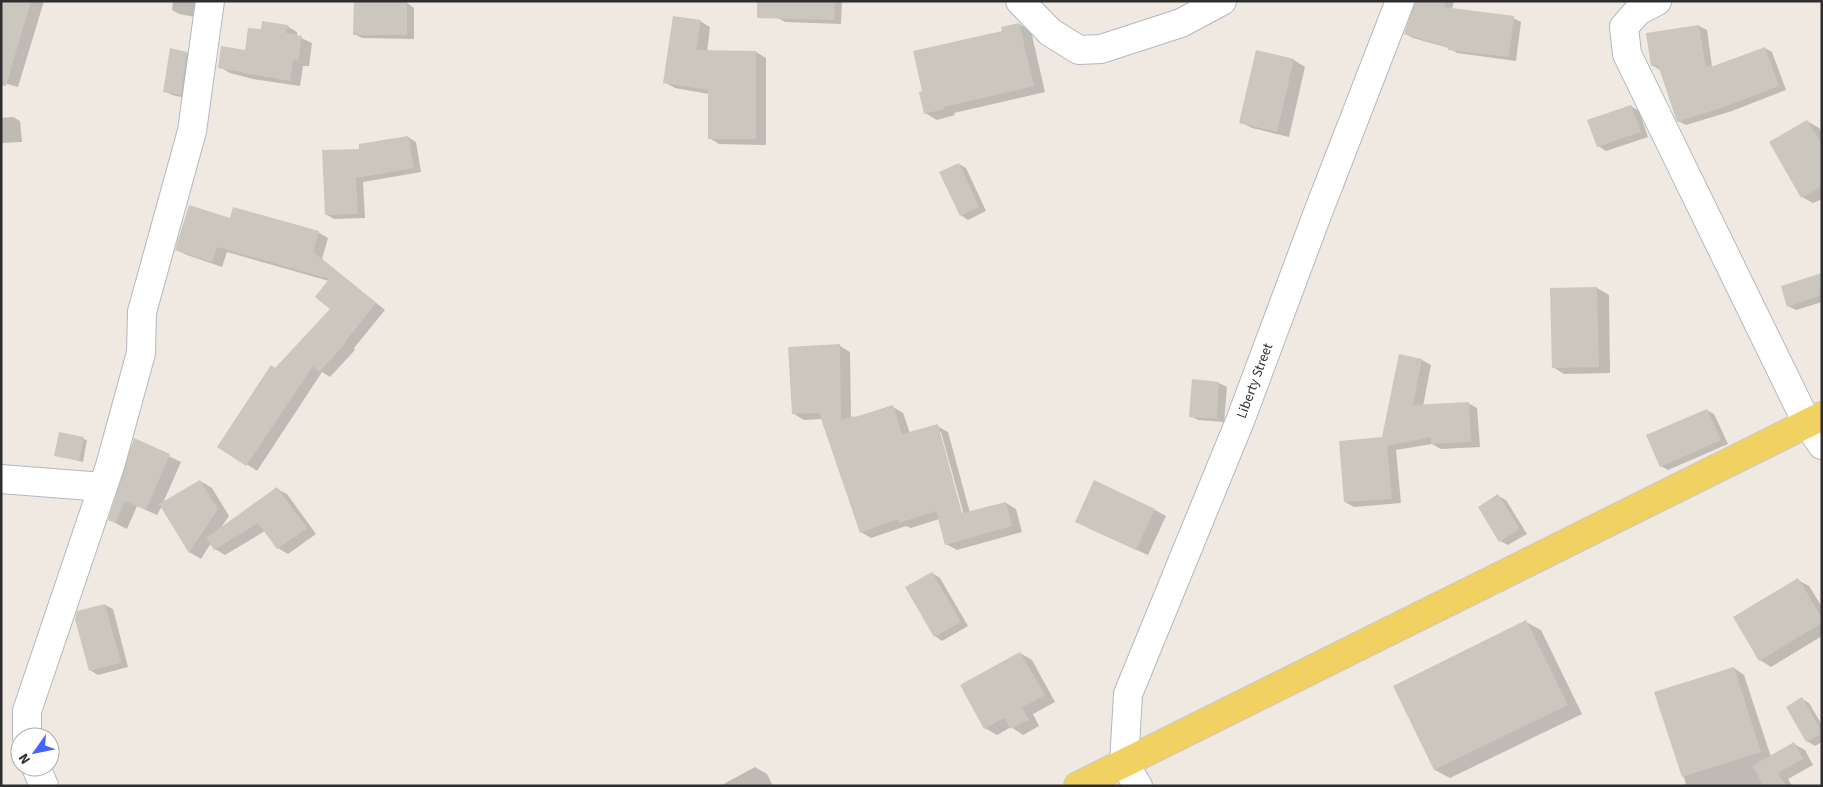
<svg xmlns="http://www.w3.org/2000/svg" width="1823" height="787" font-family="'Source Sans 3',sans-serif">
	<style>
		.shadow { fill: #0003; fill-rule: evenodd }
		.building { fill: #cbc7bf }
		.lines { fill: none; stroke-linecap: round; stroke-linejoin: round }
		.minor-casing { stroke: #b4b7c1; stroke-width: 30 }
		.major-casing { stroke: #c9c9c9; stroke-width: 30 }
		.minor { stroke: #fff; stroke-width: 28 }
		.major { stroke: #f2d163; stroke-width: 28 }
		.labels { text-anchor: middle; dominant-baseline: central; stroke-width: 4; stroke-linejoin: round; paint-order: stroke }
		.street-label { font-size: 14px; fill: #2e2e2e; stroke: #fff }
	</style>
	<rect width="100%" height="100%" fill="#efe9e1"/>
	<g class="shadow">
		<polygon points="1,1 44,1 18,87 1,82"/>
		<polygon points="173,1 203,1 200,18 179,14 172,10"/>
		<polygon points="778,1 842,1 841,24 785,22 778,18"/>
		<polygon points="1416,1 1454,1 1452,10 1513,18 1521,22 1516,61 1457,53 1449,48 1413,38 1405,34"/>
		<polygon points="407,3 414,8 414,39 362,38 354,34"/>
		<polygon points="700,21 710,27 707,52 756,52 766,58 766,145 719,144 709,138 709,94 675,88 664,82"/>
		<polygon points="1019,24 1031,31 1045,92 954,113 955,115 937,120 925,113 1004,31"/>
		<polygon points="287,26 297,32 297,36 312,43 309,66 303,66 300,86 253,79 230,73 220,67 246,51 262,30"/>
		<polygon points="1699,26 1707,30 1712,67 1765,48 1772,52 1786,90 1732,111 1686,125 1678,121 1660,70 1652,65"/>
		<polygon points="1257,51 1294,60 1305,67 1289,137 1252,128 1240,122"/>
		<polygon points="187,53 194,57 189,99 172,95 164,91"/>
		<polygon points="1631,106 1639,111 1648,137 1606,151 1598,146"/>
		<polygon points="13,117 20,121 22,142 1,143 1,118"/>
		<polygon points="1807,121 1819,128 1822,133 1822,199 1813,203 1802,197"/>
		<polygon points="408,137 416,142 421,172 363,182 365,218 334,219 327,215 361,150"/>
		<polygon points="959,164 966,168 986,211 968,220 961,215"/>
		<polygon points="231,219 318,232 328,238 322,259 385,310 354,348 355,350 330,377 322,372 257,471 219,446 276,369 332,309 329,281 227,252 222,267 187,255 177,250"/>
		<polygon points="1822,277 1822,302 1796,310 1788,306"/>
		<polygon points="1597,288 1609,295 1610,373 1564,374 1553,367 1551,289"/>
		<path d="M840 346 850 352 851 418H856L893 407 903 413 910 433 937 426 948 432 970 513 1006 503 1016 509 1022 532 957 550 946 544 939 519 911 528 906 526 871 538 861 532 822 419 804 420 794 414ZM938 432H941L965 519 962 520Z"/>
		<polygon points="1400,355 1422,360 1431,365 1423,406 1468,403 1477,408 1480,447 1441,449 1432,444 1396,450 1401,503 1354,507 1345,502 1383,439"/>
		<polygon points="1219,383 1227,387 1224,422 1198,420 1191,416"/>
		<polygon points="1706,410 1714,414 1728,444 1668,470 1661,466"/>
		<polygon points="60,433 87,440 83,462 56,455"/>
		<polygon points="135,440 181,462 163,503 200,481 212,488 229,516 220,529 277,489 287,494 316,534 288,554 278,548 265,531 225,555 215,549 211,543 201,559 189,552 162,506 157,515 137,506 127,529 121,526 110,520"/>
		<polygon points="1498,496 1506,500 1527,534 1508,545 1500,541"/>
		<polygon points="1155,510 1166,516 1148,555 1088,528"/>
		<polygon points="932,573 940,578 968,626 942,641 935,636"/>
		<polygon points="1798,580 1809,586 1822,607 1822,636 1771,667 1760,660"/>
		<polygon points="105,605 113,609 128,667 98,675 90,670"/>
		<polygon points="1526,622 1541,630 1582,714 1450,778 1435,770 1394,687"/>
		<polygon points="1020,653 1032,660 1055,702 1033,714 1039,726 1023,735 1011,727 997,735 985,728"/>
		<polygon points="1734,668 1744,675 1771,757 1794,744 1805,750 1813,765 1788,779 1792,786 1682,786 1686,784 1656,693"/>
		<polygon points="1802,699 1809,703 1822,725 1822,742 1815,746 1807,741 1787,707"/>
		<polygon points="755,767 767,774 773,786 720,786"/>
	</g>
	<g class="building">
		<polygon points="1,1 31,1 6,86 1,85"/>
		<polygon points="354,1 407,2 407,35 353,35"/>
		<polygon points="757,1 835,1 834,20 757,18"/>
		<polygon points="1415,1 1445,1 1444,7 1514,16 1509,57 1448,50 1448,47 1404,34"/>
		<polygon points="673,16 701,20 696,50 756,51 756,139 708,139 708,90 663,83"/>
		<polygon points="262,21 288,25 286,33 302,36 298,61 293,60 290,81 242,73 242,72 218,68 221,46 245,50 248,28 261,29"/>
		<polygon points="1019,23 1034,86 944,107 944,109 924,114 919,92 922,91 913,51 1002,31 1001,27"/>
		<polygon points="1699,25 1706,67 1710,66 1711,67 1765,47 1779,86 1724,107 1677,122 1658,65 1651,66 1646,33"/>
		<polygon points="170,48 187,52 181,95 163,92"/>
		<polygon points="1256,50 1294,59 1277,132 1239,123"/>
		<polygon points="1631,105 1641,132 1597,147 1587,120"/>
		<polygon points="1807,120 1822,144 1822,186 1801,198 1769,142"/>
		<polygon points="408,136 414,168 356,178 358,214 325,215 322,150 359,149 359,144"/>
		<polygon points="959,163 979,207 960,216 939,172"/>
		<polygon points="189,205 230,218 233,207 319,231 313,252 376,303 345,342 346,343 319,372 313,366 246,466 217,447 271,365 275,368 330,309 315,297 329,279 217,247 212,262 175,250"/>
		<polygon points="1822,273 1822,295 1787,307 1781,286"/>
		<polygon points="1597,287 1599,367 1552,368 1550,288"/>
		<polygon points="840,344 841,420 854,416 855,417 893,405 902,434 938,424 962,513 1006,502 1012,526 945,545 936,511 899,523 898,519 860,533 819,413 792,414 788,347"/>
		<polygon points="1399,354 1422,359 1413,405 1469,402 1471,442 1431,444 1431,437 1387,446 1392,499 1344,502 1339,441 1382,437"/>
		<polygon points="1192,379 1219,382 1217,419 1189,417"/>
		<polygon points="1707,409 1721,440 1660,467 1646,435"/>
		<polygon points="59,432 84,437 79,461 54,456"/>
		<polygon points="134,438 170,454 146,510 125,501 115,523 108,520"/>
		<polygon points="200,480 218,509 189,553 159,504"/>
		<polygon points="1094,480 1155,509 1136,550 1075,522"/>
		<polygon points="277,487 307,528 277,549 258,523 214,550 206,538"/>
		<polygon points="1498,494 1520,529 1499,542 1478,507"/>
		<polygon points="932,572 961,622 934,637 905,587"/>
		<polygon points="1798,578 1822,618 1822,623 1759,661 1733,617"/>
		<polygon points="105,604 121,663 89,671 75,619 77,611"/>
		<polygon points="1526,620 1568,705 1434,770 1393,686"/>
		<polygon points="1020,652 1045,695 1022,708 1029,720 1011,729 1004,718 984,729 960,685"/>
		<polygon points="1734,667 1761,752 1682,777 1654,692"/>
		<polygon points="1802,697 1822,732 1822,734 1806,742 1786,707"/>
		<polygon points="1794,742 1803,759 1778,773 1786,786 1764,786 1752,766"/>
	</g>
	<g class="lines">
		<g class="minor-casing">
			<g id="minor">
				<polyline points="1020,1 1050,32 1079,50 1101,49 1181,23 1222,1"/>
				<polyline points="1657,1 1638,11 1624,27 1627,54 1807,423 1822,445"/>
				<polyline points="1,479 103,487"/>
				<polyline points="27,737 27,711 110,466 141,353 142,312 192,131 210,1"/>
				<polyline points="36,767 44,786"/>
				<path id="s1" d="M1138 786 1124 763 1128 694 1240 421 1317 215 1400 1"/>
			</g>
		</g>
		<g class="major-casing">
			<polyline id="major" points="1078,786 1822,416"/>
		</g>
		<use href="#minor" class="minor"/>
		<use href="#major" class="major"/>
	</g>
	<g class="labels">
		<g class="street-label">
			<text stroke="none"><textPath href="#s1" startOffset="434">Liberty Street</textPath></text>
		</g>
	</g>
	<rect width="1823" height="787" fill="none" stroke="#2e2e2e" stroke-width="5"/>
	<g transform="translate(35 752) rotate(237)"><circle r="24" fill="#ffffff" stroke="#ababab"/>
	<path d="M0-4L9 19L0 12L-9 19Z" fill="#4264fb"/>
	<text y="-8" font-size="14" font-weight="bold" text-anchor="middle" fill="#2e2e2e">N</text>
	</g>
</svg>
